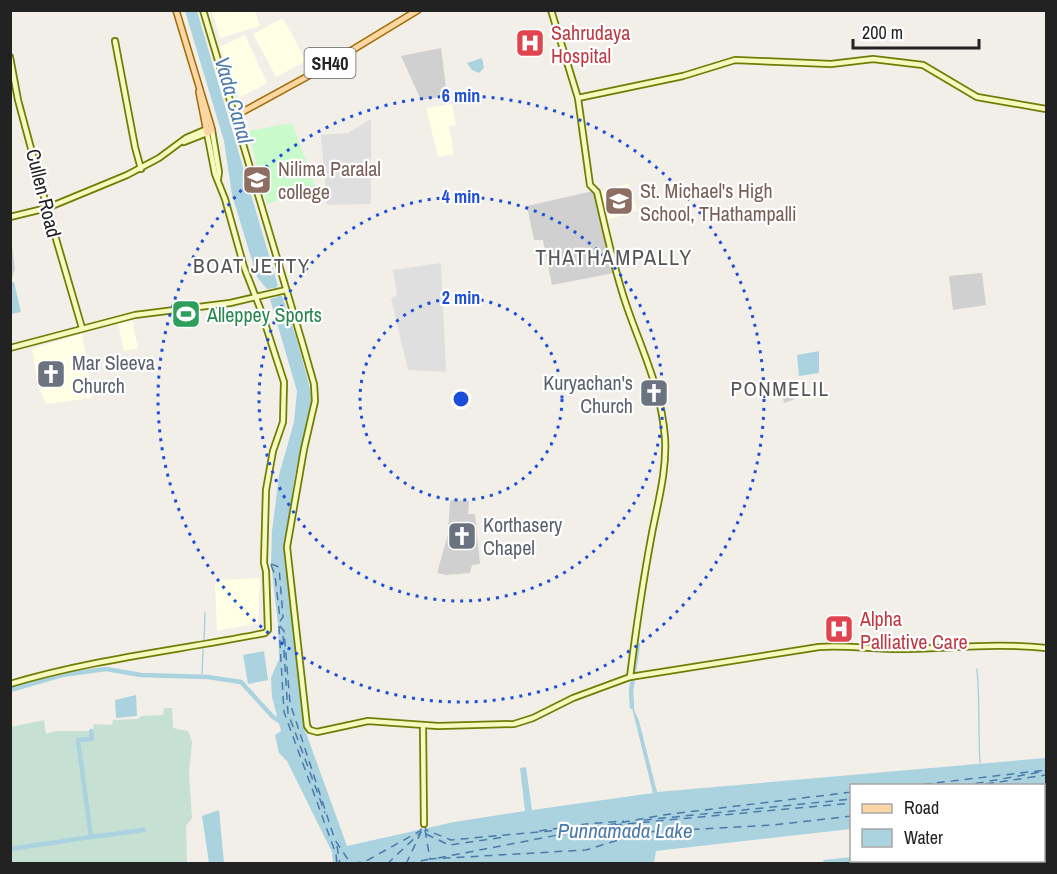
<svg xmlns="http://www.w3.org/2000/svg" width="1057" height="874" font-family="'Archivo Narrow',sans-serif">
	<style>
		.residential { fill: #e0dfdf }
		.education { fill: #ffffe5 }
		.religious { fill: #d0d0d0 }
		.wetland { fill: #c6e0d4 }
		.park { fill: #c8facc }
		.water { fill: #aad3df }
		.lines { fill: none; stroke-linecap: round; stroke-linejoin: round }
		.stream { stroke: #aad3df; stroke-width: 1.5 }
		.canal { stroke: #aad3df; stroke-width: 4.5 }
		.ferry { stroke: #4a7aab; stroke-width: 1.5; stroke-dasharray: 8 6; stroke-linecap: butt }
		.secondary-casing { stroke: #707d05; stroke-width: 8 }
		.primary-casing { stroke: #a06b00; stroke-width: 8 }
		.secondary { stroke: #f7fabf; stroke-width: 4.5 }
		.primary { stroke: #fcd6a4; stroke-width: 5 }
		.ring { fill: none; stroke: #1d4ed8; stroke-width: 3; stroke-dasharray: 3 6 }
		.labels { text-anchor: middle; dominant-baseline: central; stroke-width: 4.5; stroke-linejoin: round; paint-order: stroke }
		.shield { fill: #fff; stroke: #646464; stroke-width: 1.5 }
		.shield-label { font-size: 18px; font-weight: bold; fill: #222 }
		.health-label { font-size: 20px; fill: #be3a42; stroke: #fff; text-anchor: start }
		.education-label { font-size: 20px; fill: #785e54; stroke: #fff; text-anchor: start }
		.street-label { font-size: 20px; fill: #222; stroke: #fff }
		.leisure-label { font-size: 20px; fill: #27864d; stroke: #fff; text-anchor: start }
		.worship-label { font-size: 20px; fill: #5b616d; stroke: #fff; text-anchor: start }
		.water-label { font-size: 21px; font-style: italic; fill: #4a7aab; stroke: #fff }
		.neighbourhood-label { font-size: 21px; letter-spacing: 1.5px; fill: #555; stroke: #fff }
		.quarter-label { font-size: 22px; letter-spacing: 1.5px; fill: #555; stroke: #fff }
		.centre { fill: #1d4ed8; stroke: #fff; stroke-width: 3 }
		.ring-label { font-size: 18px; text-anchor: middle; font-weight: bold; fill: #1d4ed8; stroke: #fff; stroke-width: 4.5; stroke-linejoin: round; paint-order: stroke }
	</style>
	<rect width="100%" height="100%" fill="#f2efe9"/>
	<g class="residential">
		<polygon points="371,119 371,204 327,205 321,135 348,133"/>
		<polygon points="441,263 446,372 408,370 391,298 397,295 393,270"/>
	</g>
	<g class="education">
		<polygon points="212,11 255,11 260,26 220,38"/>
		<polygon points="283,18 306,61 276,77 253,34"/>
		<polygon points="245,35 267,83 239,98 220,47"/>
		<polygon points="452,104 456,125 449,126 454,154 438,157 426,108"/>
		<polygon points="628,183 637,210 608,220 601,192"/>
		<polygon points="132,320 138,348 124,351 118,323"/>
		<polygon points="82,333 92,398 46,404 38,385 32,349"/>
		<polygon points="260,578 258,623 217,631 215,584 221,580"/>
	</g>
	<g class="religious">
		<polygon points="441,48 447,96 421,100 401,56"/>
		<polygon points="593,191 614,273 552,285 543,240 534,240 527,206"/>
		<polygon points="11,238 15,269 11,281 10,238"/>
		<polygon points="982,273 986,305 953,310 949,276"/>
		<polygon points="791,385 795,399 784,403 781,389"/>
		<polygon points="452,500 469,501 468,514 475,514 480,564 472,565 470,573 447,575 437,573 448,534 450,501"/>
	</g>
	<polygon class="wetland" points="164,708 172,708 173,728 188,731 192,742 189,773 192,818 186,826 187,863 11,864 11,727 44,720 46,734 56,731 92,731 94,724 112,725 113,720 138,719 141,716 163,715"/>
	<polygon class="park" points="292,123 316,188 267,204 248,131"/>
	<g class="water">
		<polygon points="185,11 197,11 278,286 276,287 278,296 282,296 297,340 312,396 295,475 285,547 298,673 305,730 347,846 454,822 525,811 520,768 526,767 532,810 653,793 630,700 639,721 657,792 1046,758 1046,802 1044,802 1044,786 852,786 851,829 656,851 654,863 333,863 332,852 287,761 279,753 275,735 281,731 272,697 271,678 279,659 278,624 271,564 272,531 279,475 294,422 297,391 270,299 278,297 275,288 267,289 257,277 232,195 224,141"/>
		<polygon points="482,58 484,68 479,73 472,70 467,63"/>
		<polygon points="11,282 14,282 21,312 11,314"/>
		<polygon points="819,351 819,373 799,376 797,355"/>
		<polygon points="264,651 268,680 248,684 243,655"/>
		<polygon points="136,695 137,716 116,718 115,700"/>
		<polygon points="219,810 224,863 209,863 202,816"/>
		<polygon points="851,857 852,860 985,861 984,864 824,863 823,860"/>
	</g>
	<g class="lines">
		<g class="stream">
			<polyline points="204,641 205,613"/>
			<path d="M977 669C980 701 978 732 980 763"/>
			<polyline points="202,676 203,649"/>
		</g>
		<g class="canal">
			<polyline points="10,690 62,675 106,669 141,675 208,677 241,682 273,717 283,723"/>
			<polyline points="632,707 631,691 638,645"/>
			<polyline points="91,731 92,739 78,740 91,837 144,830"/>
			<polyline points="10,849 91,837"/>
		</g>
		<g class="ferry">
			<polyline points="271,564 279,567 283,617 278,624 284,631 290,703 335,840 351,864"/>
			<polyline points="271,565 275,575 280,619"/>
			<polyline points="279,626 284,712 336,854 337,864"/>
			<polyline points="283,636 288,713 325,813"/>
			<polyline points="909,786 1046,770"/>
			<polyline points="962,786 1046,771"/>
			<polyline points="972,786 1046,775"/>
			<polyline points="1044,791 1046,791"/>
			<polyline points="644,820 852,799"/>
			<polyline points="608,825 663,815 852,792"/>
			<polyline points="425,830 430,859 586,850 644,832 773,825 852,816"/>
			<polyline points="539,831 586,824 624,821"/>
			<polyline points="426,834 449,845 505,837"/>
			<polyline points="337,846 340,864"/>
			<polyline points="438,858 589,829"/>
			<polyline points="353,864 368,860 420,831 424,824 426,830 451,840 852,803"/>
			<polyline points="387,864 420,833"/>
			<polyline points="406,864 422,830"/>
			<polyline points="407,864 430,859"/>
			<polyline points="920,864 921,860"/>
		</g>
		<g class="secondary-casing">
			<g id="secondary">
				<path d="M203 10 302 342 314 384 315 401 304 449 287 547 307 726 310 730 317 732 368 721 438 726 514 724 533 718 573 698 630 677 819 647C849 645 878 650 907 649 954 648 1000 643 1046 648"/>
				<path d="M551 10 578 98 590 185 597 192C606 231 614 270 627 307 643 353 661 388 665 438 667 470 658 502 652 533 643 581 636 629 630 677"/>
				<polyline points="115,41 135,147 141,169"/>
				<polyline points="10,57 18,100 47,208 82,328"/>
				<polyline points="578,98 683,76 735,60 831,64 873,59 923,65 977,97 1046,109"/>
				<polyline points="212,130 219,172 218,179"/>
				<polyline points="10,217 47,208 127,175 159,158 186,138 207,129"/>
				<polyline points="10,348 135,315 230,303 286,290"/>
				<path d="M10 684C93 659 180 650 265 633L268 630 266 571 264 563 266 490 273 451 283 422 284 382 260 308 244 267 225 199 215 174 207 133 184 142"/>
				<polyline points="423,726 424,824"/>
			</g>
		</g>
		<g class="primary-casing">
			<g id="primary">
				<polyline points="176,10 211,126 212,130 207,133 199,92"/>
				<polyline points="235,116 321,69 418,10"/>
			</g>
		</g>
		<use href="#secondary" class="secondary"/>
		<use href="#primary" class="primary"/>
	</g>
	<g class="ring">
		<circle cx="461" cy="399" r="101"/>
		<circle cx="461" cy="399" r="202"/>
		<circle cx="461" cy="399" r="303"/>
	</g>
	<defs>
		<g id="hospital-square" transform="scale(1.5)"><rect x="-9" y="-9" width="18" height="18" rx="4" fill="#e0444e" stroke="#fff"/><path d="M-5-5h3v3.5h4V-5h3V5h-3V1.5h-4V5h-3Z" fill="#fff"/></g>
		<g id="university-square" transform="scale(1.5)"><rect x="-9" y="-9" width="18" height="18" rx="4" fill="#8d6e63" stroke="#fff"/><path d="M0-5L7-2L0 1L-7-2ZM-4 1L0 2.5L4 1V4Q0 6-4 4Z" fill="#fff"/></g>
		<g id="school-square" transform="scale(1.5)"><rect x="-9" y="-9" width="18" height="18" rx="4" fill="#8d6e63" stroke="#fff"/><path d="M0-5L7-2L0 1L-7-2ZM-4 1L0 2.5L4 1V4Q0 6-4 4Z" fill="#fff"/></g>
		<g id="stadium-square" transform="scale(1.5)"><rect x="-9" y="-9" width="18" height="18" rx="4" fill="#2e9e5b" stroke="#fff"/><path d="M0-5a6.5 5 0 1 0 0 10a6.5 5 0 1 0 0-10ZM-3.5-1.8h7v3.6h-7Z" fill="#fff"/></g>
		<g id="church-square" transform="scale(1.5)"><rect x="-9" y="-9" width="18" height="18" rx="4" fill="#6b7280" stroke="#fff"/><path d="M-1.2-6h2.4v3.5h3.3v2.4h-3.3V6h-2.4V-.1h-3.3v-2.4h3.3Z" fill="#fff"/></g>
	</defs>
	<g fill-rule="evenodd">
		<use href="#hospital-square" x="530" y="43"/>
		<use href="#university-square" x="257" y="180"/>
		<use href="#school-square" x="619" y="201"/>
		<use href="#stadium-square" x="186" y="314"/>
		<use href="#church-square" x="51" y="374"/>
		<use href="#church-square" x="654" y="393"/>
		<use href="#church-square" x="462" y="536"/>
		<use href="#hospital-square" x="839" y="629"/>
	</g>
	<g class="labels">
		<rect class="shield" x="304.5" y="48" width="51" height="30" rx="4.5"/>
		<g class="shield-label">
			<text x="330" y="63">SH40</text>
		</g>
		<g class="health-label">
			<text x="551" y="32">Sahrudaya<tspan x="551" dy="23">Hospital</tspan></text>
			<text x="860" y="618">Alpha<tspan x="860" dy="23">Palliative Care</tspan></text>
		</g>
		<g class="education-label">
			<text x="278" y="168">Nilima Paralal<tspan x="278" dy="23">college</tspan></text>
			<text x="640" y="190">St. Michael's High<tspan x="640" dy="23">School, THathampalli</tspan></text>
		</g>
		<g class="street-label">
			<text transform="translate(44 193) rotate(76)">Cullen Road</text>
		</g>
		<g class="leisure-label">
			<text x="207" y="314">Alleppey Sports</text>
		</g>
		<g class="worship-label">
			<text x="72" y="362">Mar Sleeva<tspan x="72" dy="23">Church</tspan></text>
			<text x="633" y="382" text-anchor="end">Kuryachan's<tspan x="633" dy="23">Church</tspan></text>
			<text x="483" y="524">Korthasery<tspan x="483" dy="23">Chapel</tspan></text>
		</g>
		<g class="water-label">
			<text transform="translate(234 100) rotate(74)">Vada Canal</text>
			<text x="625" y="830">Punnamada Lake</text>
		</g>
		<g class="neighbourhood-label">
			<text x="252" y="265">BOAT JETTY</text>
			<text x="780" y="388">PONMELIL</text>
		</g>
		<g class="quarter-label">
			<text x="614" y="257">THATHAMPALLY</text>
		</g>
	</g>
	<circle cx="461" cy="399" r="9" class="centre"/>
	<g class="ring-label">
		<text x="461" y="102">6 min</text>
		<text x="461" y="203">4 min</text>
		<text x="461" y="304">2 min</text>
	</g>
	<rect width="1057" height="874" fill="none" stroke="#222222" stroke-width="24"/>
	<rect x="850" y="784" width="195" height="78" fill="#ffffff" stroke="#a7a7a7" stroke-width="1.5"/>
	<rect x="862" y="804" width="30" height="9" fill="#fcd6a4" stroke="#a7a7a7" stroke-width="1.5"/>
	<text x="904" y="814" font-size="18" fill="#222222">Road</text>
	<rect x="862" y="829" width="30" height="18" fill="#aad3df" stroke="#a7a7a7" stroke-width="1.5"/>
	<text x="904" y="844" font-size="18" fill="#222222">Water</text>
	<path d="M853 39v9h126v-9" fill="none" stroke="#222222" stroke-width="3"/>
	<text x="862" y="39" font-size="18" fill="#222222" stroke="#ffffff" stroke-width="4.5" paint-order="stroke">200 m</text>
</svg>
